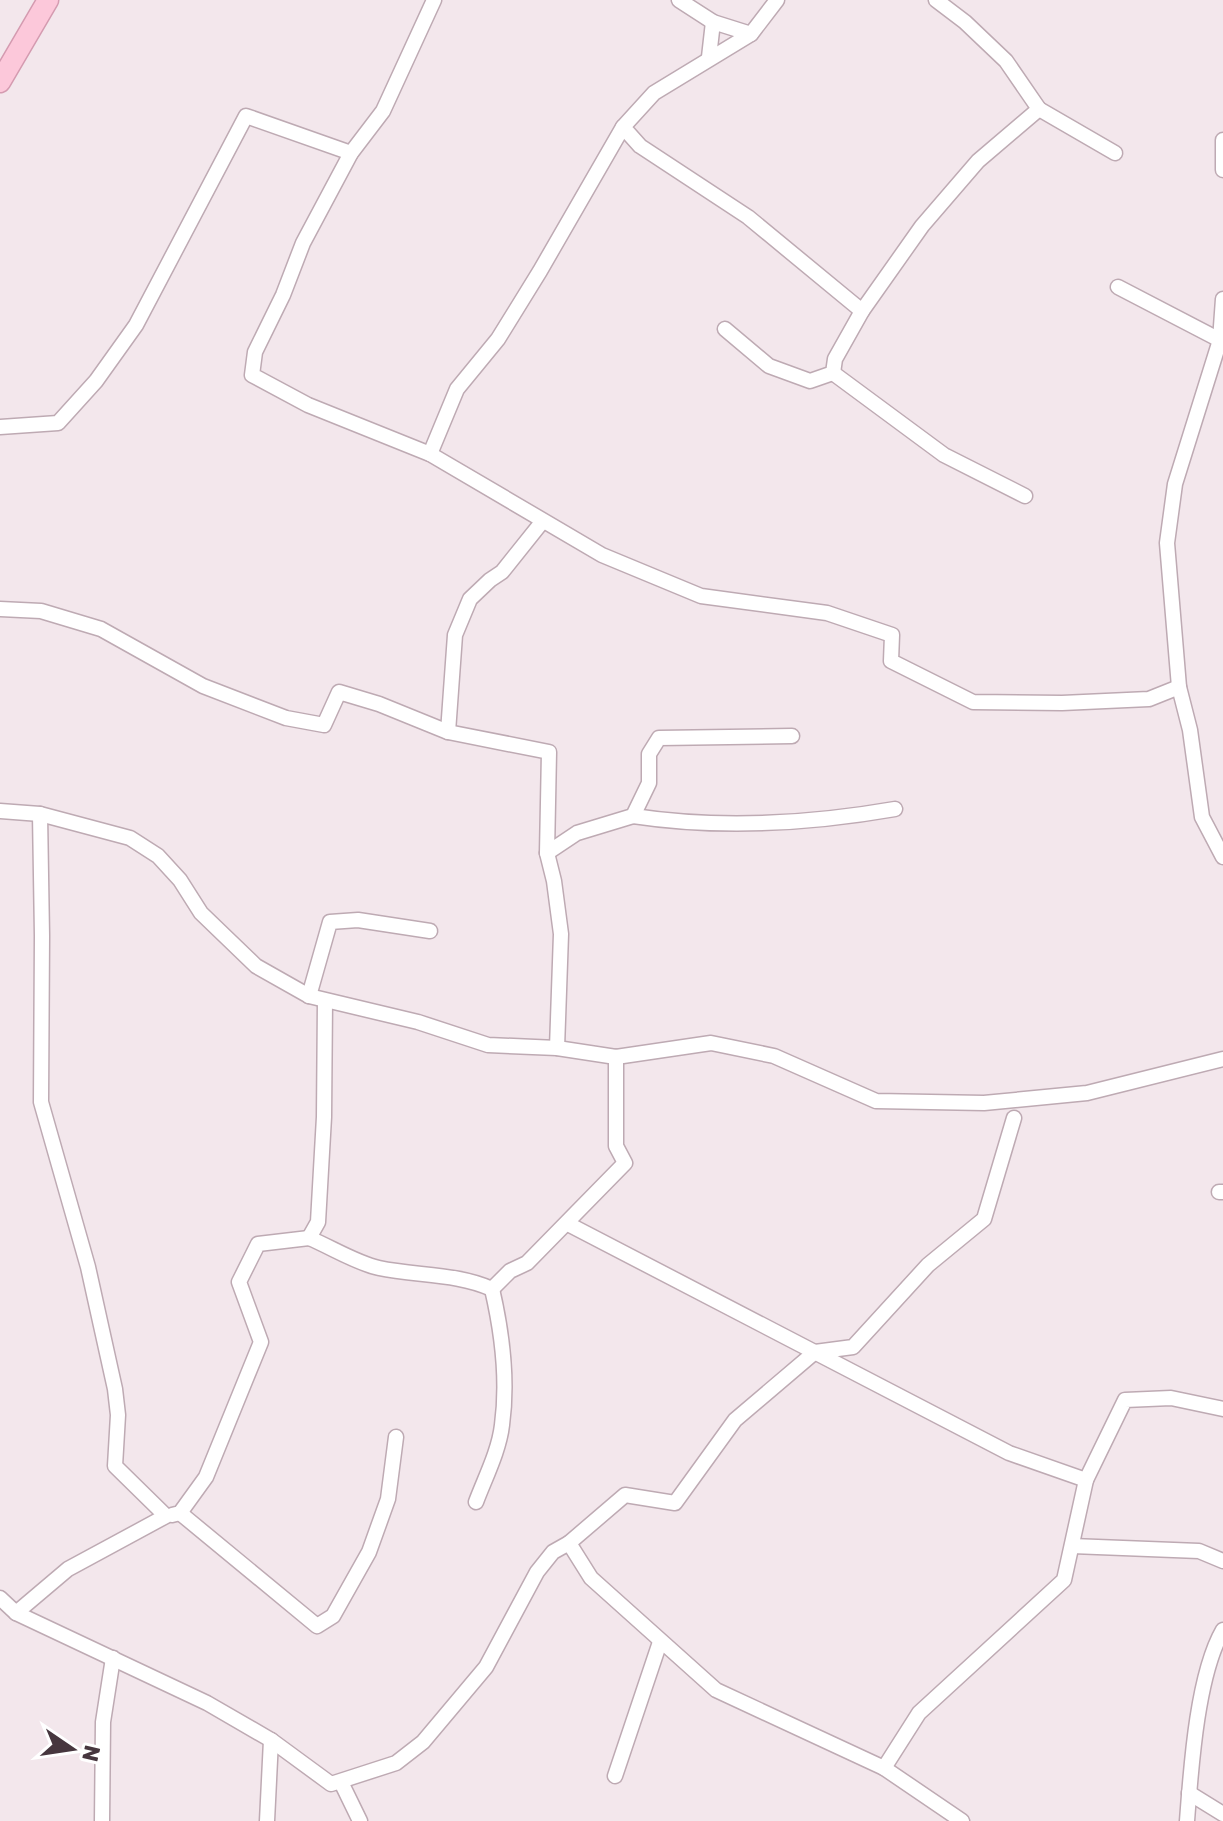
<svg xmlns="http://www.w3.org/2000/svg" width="1223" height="1821" font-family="Rubik,sans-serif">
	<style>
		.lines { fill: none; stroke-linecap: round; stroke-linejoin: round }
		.street-casing { stroke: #beaab3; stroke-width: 17 }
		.secondary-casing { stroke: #d49bb0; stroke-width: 23 }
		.street { stroke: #fff; stroke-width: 14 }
		.secondary { stroke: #fcc8da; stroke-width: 20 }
	</style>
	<rect width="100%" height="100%" fill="#f3e7ec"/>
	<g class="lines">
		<g class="street-casing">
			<g id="street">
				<polyline points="434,0 383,111 351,153 303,243 283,295 255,352 252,375 308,405 430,454 602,555 701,596 827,613 892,635 891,661 973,702 1062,703 1149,699 1179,687"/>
				<polyline points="679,0 713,22 751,34"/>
				<polyline points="709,57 713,22"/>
				<polyline points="1039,109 1115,153"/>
				<polyline points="1223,140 1223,170"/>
				<polyline points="1118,287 1220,340"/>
				<polyline points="1223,299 1220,340 1175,484 1167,543 1179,687 1190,730 1202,817 1223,857"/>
				<polyline points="862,311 922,226 978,161 1039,109 1006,61 965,22 936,0"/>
				<polyline points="725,329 769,366 810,381 833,373 835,359 862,311 748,217 640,146 623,127 654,93 751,34 777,0"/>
				<polyline points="833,373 944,455 1025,496"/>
				<polyline points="0,427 58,423 96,381 136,325 246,116 351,153"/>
				<polyline points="430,454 457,389 498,339 540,271 623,127"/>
				<polyline points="0,609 41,611 101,629 203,686 286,718 324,725 339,692 379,704 448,732 549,752 547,853 554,881 561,934 557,1048"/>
				<polyline points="448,732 455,635 470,599 490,580 502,572 542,522"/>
				<polyline points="0,811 40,814 130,838 158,856 180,880 201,913 256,966 309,996 418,1022 488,1045 557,1048 616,1057 711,1043 774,1056 876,1101 984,1103 1087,1093 1223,1059"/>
				<path d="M633 816C719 829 809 824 895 809"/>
				<polyline points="547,853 577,833 633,816 649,783 649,754 659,738 792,736"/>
				<polyline points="309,996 330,922 358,920 430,931"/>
				<path d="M325 1001 324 1117 318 1222 309 1238C331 1247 356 1263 379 1268 416 1276 457 1273 492 1289L510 1271 527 1263 625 1163 616 1146V1057"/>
				<polyline points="1219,1192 1223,1192"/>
				<polyline points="568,1224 1009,1453 1086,1480 1125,1400 1171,1398 1223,1409"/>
				<path d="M476 1502C485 1478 499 1451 502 1425 508 1381 502 1332 492 1289"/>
				<polyline points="180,1513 317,1626 333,1616 369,1552 388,1499 396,1437"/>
				<polyline points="172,1515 180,1513 206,1477 261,1342 239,1282 258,1244 309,1238"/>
				<polyline points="569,1543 625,1495 675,1503 735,1420 815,1352 853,1347 928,1265 984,1219 1014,1118"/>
				<polyline points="1072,1546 1199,1551 1223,1561"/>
				<polyline points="0,1598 16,1613 207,1703 271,1740 331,1784 396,1763 423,1742 486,1667 537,1572 553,1552 569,1543 591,1578 716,1690 884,1768 962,1821"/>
				<polyline points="16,1613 68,1569 166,1516 115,1466 118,1415 115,1389 88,1267 41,1102 42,936 40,814"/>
				<polyline points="884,1768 919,1713 1064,1580 1086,1480"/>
				<polyline points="615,1776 660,1642"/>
				<polyline points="341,1782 360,1821"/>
				<polyline points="1189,1793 1223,1814"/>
				<polyline points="102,1821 103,1722 113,1658"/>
				<polyline points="267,1821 271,1740"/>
				<path d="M1187 1821C1191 1768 1197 1675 1223 1630"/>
			</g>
		</g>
		<g class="secondary-casing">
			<polyline id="secondary" points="0,82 48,0"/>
		</g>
		<use href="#street" class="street"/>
		<use href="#secondary" class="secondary"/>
	</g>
	<g transform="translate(72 1749) rotate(103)" stroke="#ffffff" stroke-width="6" paint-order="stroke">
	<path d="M0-6L14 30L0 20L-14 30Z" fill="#46363e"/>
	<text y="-12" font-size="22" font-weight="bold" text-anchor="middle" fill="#46363e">N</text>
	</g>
</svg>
